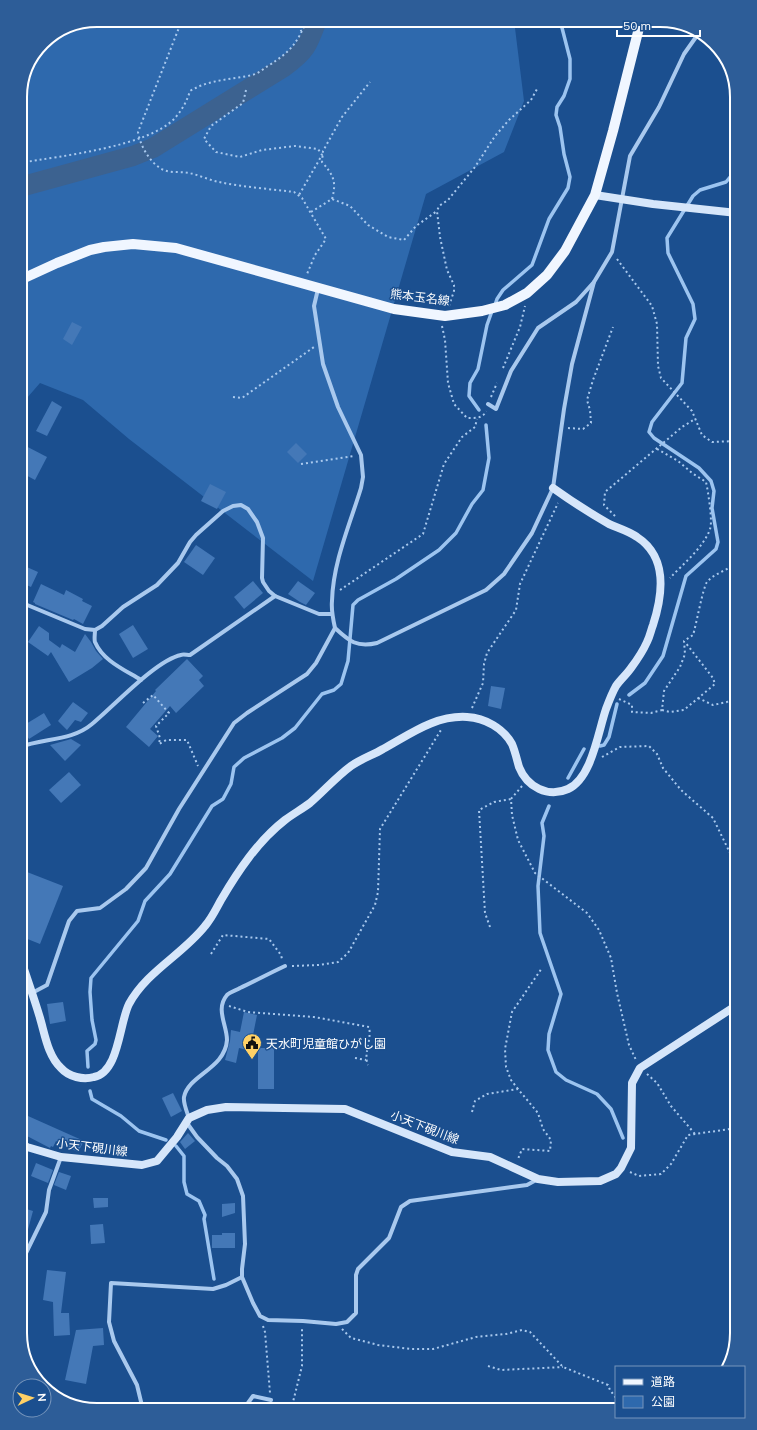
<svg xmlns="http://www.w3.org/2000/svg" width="757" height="1430" font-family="Mulish,'Noto Sans JP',sans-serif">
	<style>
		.green { fill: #2e69ad }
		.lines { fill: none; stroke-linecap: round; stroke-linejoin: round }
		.stream { stroke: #9cc4f0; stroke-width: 3.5 }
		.river { stroke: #3c6290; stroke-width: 20 }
		.building { fill: #4478b7 }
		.path { stroke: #a9c9ee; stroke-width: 2; stroke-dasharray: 2 3; stroke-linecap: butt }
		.street { stroke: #a9c9ee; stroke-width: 4 }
		.secondary { stroke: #d6e6fa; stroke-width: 8 }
		.primary { stroke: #f0f6ff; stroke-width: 10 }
		.labels { text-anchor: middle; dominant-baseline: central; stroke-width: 3; stroke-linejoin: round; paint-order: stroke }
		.street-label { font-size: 12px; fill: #fff; stroke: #1b4f8f }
		.poi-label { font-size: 12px; fill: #fff; stroke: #1b4f8f; text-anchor: start }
		.rim { fill: none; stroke: #fff; stroke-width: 2 }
	</style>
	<rect width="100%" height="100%" fill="#1b4f8f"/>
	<polygon class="green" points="97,20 514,20 524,101 504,152 426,194 313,581 129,439 83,400 40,383 20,406 20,92 26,68 43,42 68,26"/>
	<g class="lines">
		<g class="stream">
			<polyline points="495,305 497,299 503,290 532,265 549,219 568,188 570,177 564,154 560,127 556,115 557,107 564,96 570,79 570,59 560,20"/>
			<polyline points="479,410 469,396 470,383 478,369 487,325 492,311"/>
			<polyline points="629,695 645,683 663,656 686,576 716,549 718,542 712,508 714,491 711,481 699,468 654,438 649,432 652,422 682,383 686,338 695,319 693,304 668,253 667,238 693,196 700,190 726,182 731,176 735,149 737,145"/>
			<polyline points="600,746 604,745 609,737 617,704"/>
			<polyline points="568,778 584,749"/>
			<polyline points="549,806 542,823 544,836 538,886 540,933 561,994 549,1034 548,1050 556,1072 566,1080 597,1094 611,1109 623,1138"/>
			<polyline points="88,1067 87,1051 95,1044 96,1040 92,1020 90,992 91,978 138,921 145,901 170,874 212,806 223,799 231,784 234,767 244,758 282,738 295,728 322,694 334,690 341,684 348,661 353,605 358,600 396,579 439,550 456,533 472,504 483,490 489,458 486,425"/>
			<polyline points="90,1091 92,1099 121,1116 139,1131 166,1140"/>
			<polyline points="176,1146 184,1156 184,1182 187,1194 199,1201 205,1215 204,1219 214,1279"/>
		</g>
		<path class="river" d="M20 187 133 156 153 148 284 67C306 51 308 45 317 20"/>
	</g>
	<g class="building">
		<polygon points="72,322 82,327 72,345 63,339"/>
		<polygon points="52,401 62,407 47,436 36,431"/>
		<polygon points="20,443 47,457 35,480 20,472"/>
		<polygon points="296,443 307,454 298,463 287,452"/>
		<polygon points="210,484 226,492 217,509 201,501"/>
		<polygon points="196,545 215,558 203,575 184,562"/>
		<polygon points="20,564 38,572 31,587 20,582"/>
		<polygon points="253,581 263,593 244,609 234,597"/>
		<polygon points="298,581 315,593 306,605 300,602 288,594"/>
		<polygon points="41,584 64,595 66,590 83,599 82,601 92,606 83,624 74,619 73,620 35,604 35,603 33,602"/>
		<polygon points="133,625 148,649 133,658 119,634"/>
		<polygon points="39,626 49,633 49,640 60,648 62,644 75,652 85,634 91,642 96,651 103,659 92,668 69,682 51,652 48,656 28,642"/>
		<polygon points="187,659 203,676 199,680 204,686 176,713 170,706 150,729 158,736 149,747 126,727 156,691 155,690"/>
		<polygon points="491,686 505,688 501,709 488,706"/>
		<polygon points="73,702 88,713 81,722 75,720 67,730 58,721"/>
		<polygon points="44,713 51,725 29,739 21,727"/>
		<polygon points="71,739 81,745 65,761 50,745"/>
		<polygon points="69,772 81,785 61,803 49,790"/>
		<polygon points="27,872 63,886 40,944 20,936 20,890"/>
		<polygon points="63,1002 66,1021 50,1024 47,1004"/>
		<polygon points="244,1012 257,1015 253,1035 258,1037 255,1052 239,1048 236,1063 225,1060 230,1041 231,1030 240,1032"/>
		<rect x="258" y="1048" width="16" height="41"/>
		<polygon points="173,1093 182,1111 171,1117 162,1098"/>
		<polygon points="20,1096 27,1096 28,1116 84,1141 78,1152 56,1141 53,1147 51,1146 50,1148 27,1136 26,1140 20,1138"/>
		<polygon points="188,1133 195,1141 185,1149 180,1142"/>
		<polygon points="36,1163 53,1170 48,1183 31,1176"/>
		<polygon points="59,1172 71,1176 66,1190 54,1185"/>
		<polygon points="93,1198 108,1198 108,1207 94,1208"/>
		<polygon points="235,1203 235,1213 222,1217 222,1204"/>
		<polygon points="20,1207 33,1211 23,1248 20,1248"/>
		<polygon points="103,1224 105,1243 91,1244 90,1225"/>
		<polygon points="222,1233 235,1233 235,1248 212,1248 212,1235 222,1235"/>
		<polygon points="47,1270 66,1272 61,1313 69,1313 70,1335 54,1336 53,1302 43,1300"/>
		<polygon points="103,1328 104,1345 93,1346 86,1384 65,1380 76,1330"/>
	</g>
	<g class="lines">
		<g class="path">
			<path d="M182 20 138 132C140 145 149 161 160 168 169 174 179 171 189 173 199 175 209 180 219 182 243 187 270 189 294 192L302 198 326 239 315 255 307 274"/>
			<polyline points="300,20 301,31"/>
			<polyline points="246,90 243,103 211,126 204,139 216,152 240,157 262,150 295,146 318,149 322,155 299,195"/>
			<path d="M20 163C60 156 148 147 175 118 182 110 187 101 190 91 210 79 231 80 252 75 258 74 263 69 268 66 291 51 296 45 307 20"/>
			<path d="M332 199C337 181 333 175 322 162L323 151 342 117 370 82"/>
			<polyline points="311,212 332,199 350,206 368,225 388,237 404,240 416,226 437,211"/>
			<polyline points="617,259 652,306 657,324 658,366 661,378 692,411 702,435 712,442 737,441"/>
			<polyline points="449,306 454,291 454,285 447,270 440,237 437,211 439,206 448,200 475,167 495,136 509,120 531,100 537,89"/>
			<path d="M442 326 445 340 448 383 454 404 467 418C474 418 483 419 486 411"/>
			<polyline points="503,368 520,327 525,306"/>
			<polyline points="233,397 242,398 314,347"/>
			<polyline points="491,397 497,383"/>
			<polyline points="568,428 583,429 591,423 590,410 587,400 593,380 613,327"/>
			<path d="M657 449 678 461 692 473 706 482C708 491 713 522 710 529 704 547 683 564 670 578"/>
			<polyline points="301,464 354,456"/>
			<polyline points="615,516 604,505 605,492 682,427 695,419"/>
			<polyline points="340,590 423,534 444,464 462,437 475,427 477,419"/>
			<polyline points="698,698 713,705 727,702 737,696"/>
			<path d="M619 699 632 705V712L651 713 662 710 664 691 680 667 685 654 684 641 693 635C696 626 703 587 707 582 715 572 730 571 737 560"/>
			<polyline points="143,703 153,695 169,713 156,726 160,738 159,744 166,740 187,740 198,766"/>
			<polyline points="472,708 483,683 484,664 487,653 516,610 520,584 558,503"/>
			<polyline points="662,710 670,712 684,710 715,684 713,678 685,642"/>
			<polyline points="602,757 620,747 649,746 657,754 663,768 681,790 713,818 730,853 737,864"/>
			<polyline points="522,786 511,799 512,815 518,840 535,873 587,913 599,930 611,958 617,993 629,1045 636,1060"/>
			<polyline points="490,927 485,913 479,810 494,802 511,799"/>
			<polyline points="211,954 223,935 269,939 281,955 282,959"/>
			<polyline points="292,966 319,965 338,962 348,953 375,905 378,892 380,829 441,730"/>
			<path d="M229 1006 248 1012 314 1017 369 1027C372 1040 363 1054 368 1065"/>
			<polyline points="355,1058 366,1060"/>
			<polyline points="647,1074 657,1083 671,1106 695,1134"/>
			<polyline points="518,1089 511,1080 506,1067 505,1049 512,1012 542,968"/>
			<polyline points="472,1112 475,1101 487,1094 518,1089 538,1113 543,1129 551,1140 550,1151 522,1149 518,1159"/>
			<polyline points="630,1172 639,1176 661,1174 671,1164 688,1135 737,1128"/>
			<polyline points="263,1326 265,1332 270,1393"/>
			<polyline points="342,1329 351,1338 378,1345 411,1349 433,1349 476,1337 506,1334 522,1330 530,1332 563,1367 608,1385 610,1390 616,1398"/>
			<polyline points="488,1366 501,1370 563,1367"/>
			<polyline points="291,1410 302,1366 302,1328"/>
		</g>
		<g class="street">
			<path d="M318 289 314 306 323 364 338 407 361 455 363 477 361 488C350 524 333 562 332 601 331 610 333 619 335 628 349 641 357 648 377 643L486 590 504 574 532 533 553 488 564 409 572 364 594 282"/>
			<polyline points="488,404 496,409 511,371 538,328 576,302 594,282 612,252 630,156 659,107 684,54 696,37 701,33"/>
			<polyline points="20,602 85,629 95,630 102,626 123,607 157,585 178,563 190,542 196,535 223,511 233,506 241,505 248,509 257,522 263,538 262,578 263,582 269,591 275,596 319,614 332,614"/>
			<path d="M95 630C95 634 94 639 95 642 103 661 125 670 141 680"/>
			<path d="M20 747C44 738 72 741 92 724 113 707 156 660 181 655 183 654 187 655 190 655L275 596"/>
			<polyline points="32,993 47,985 69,921 77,911 100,908 126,889 146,868 179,809 234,723 247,713 307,674 316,663 335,628"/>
			<path d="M189 1118C187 1112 183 1103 184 1097 188 1075 225 1069 227 1040 227 1025 215 1009 227 995 230 992 237 990 240 988 255 981 270 973 285 966"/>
			<polyline points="187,1123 197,1137 217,1158 227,1166 237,1179 243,1196 245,1244 242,1269 242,1277 253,1303 260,1316 268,1320 303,1321 336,1324 347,1322 356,1313 356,1275 358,1269 389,1238 401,1207 410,1201 527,1185 538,1179"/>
			<polyline points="20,1306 22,1295 26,1253 46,1212 49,1190 61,1157"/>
			<polyline points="143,1410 137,1385 114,1341 109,1322 111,1283 213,1289 226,1285 242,1277"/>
			<polyline points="243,1410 253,1396 271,1400"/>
		</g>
		<g class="secondary">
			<polyline points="595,195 653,204 737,213"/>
			<path d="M20 963 23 966C29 984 35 1001 40 1018 45 1035 48 1056 61 1068 69 1077 83 1080 94 1077 119 1072 119 1024 129 1004 147 971 182 955 205 926 212 918 216 909 221 900 238 871 258 841 285 820 293 814 302 809 310 803 324 791 336 777 351 766 361 759 373 755 383 749 409 735 435 715 467 717 485 718 503 728 512 744 515 751 517 760 519 767 527 787 548 798 568 789 592 778 598 732 606 709 609 701 612 693 616 686 620 680 627 674 631 668 637 660 643 651 647 642 650 636 651 630 653 625 663 594 668 557 637 537 629 531 618 528 609 524 590 513 571 501 553 488"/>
			<polyline points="20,1143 27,1147 61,1157 142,1165 157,1161 177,1137 189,1118 207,1110 226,1107 345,1109 452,1152 490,1157 538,1179 558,1182 600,1181 616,1174 621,1168 631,1148 632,1083 640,1068 737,1005"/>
		</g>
		<polyline class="primary" points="20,280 57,263 90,250 104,247 133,244 176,248 394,309 445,316 482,311 505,305 527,293 547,275 565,251 595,195 613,131 641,20"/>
	</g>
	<defs>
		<g id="civic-pin" transform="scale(1)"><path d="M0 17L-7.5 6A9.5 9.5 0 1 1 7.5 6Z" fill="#ffd166" stroke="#1b4f8f"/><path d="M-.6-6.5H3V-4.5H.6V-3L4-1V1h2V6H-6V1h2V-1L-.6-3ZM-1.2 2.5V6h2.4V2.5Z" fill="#111"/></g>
	</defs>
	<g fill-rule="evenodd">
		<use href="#civic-pin" x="252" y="1043"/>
	</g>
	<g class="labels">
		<g class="street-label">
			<text transform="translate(420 297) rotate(7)">熊本玉名線</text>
			<text transform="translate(425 1127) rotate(21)">小天下硯川線</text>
			<text transform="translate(92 1147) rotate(7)">小天下硯川線</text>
		</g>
		<g class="poi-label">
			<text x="266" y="1043">天水町児童館ひがし園</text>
		</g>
	</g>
	<path d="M0 0H757V1430H0ZM97 27H660A70 70 0 0 1 730 97V1333A70 70 0 0 1 660 1403H97A70 70 0 0 1 27 1333V97A70 70 0 0 1 97 27Z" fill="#2d5d98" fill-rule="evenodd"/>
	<path class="rim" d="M97 27H660A70 70 0 0 1 730 97V1333A70 70 0 0 1 660 1403H97A70 70 0 0 1 27 1333V97A70 70 0 0 1 97 27Z"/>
	<rect x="615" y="1366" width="130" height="52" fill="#1b4f8f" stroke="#7695bc"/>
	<rect x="623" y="1379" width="20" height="6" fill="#f0f6ff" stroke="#7695bc"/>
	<text x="651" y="1386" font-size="12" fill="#ffffff">道路</text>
	<rect x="623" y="1396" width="20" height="12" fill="#2e69ad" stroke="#7695bc"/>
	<text x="651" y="1406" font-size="12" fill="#ffffff">公園</text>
	<g transform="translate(32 1398) rotate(86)"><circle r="19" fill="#1b4f8f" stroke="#7695bc"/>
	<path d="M0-3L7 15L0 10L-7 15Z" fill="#ffd166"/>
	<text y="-6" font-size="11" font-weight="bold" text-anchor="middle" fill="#ffffff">N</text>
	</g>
	<path d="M617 30v6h83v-6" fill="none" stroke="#ffffff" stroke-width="2"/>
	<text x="623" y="30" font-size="12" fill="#ffffff" stroke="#1b4f8f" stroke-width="3" paint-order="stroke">50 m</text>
</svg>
